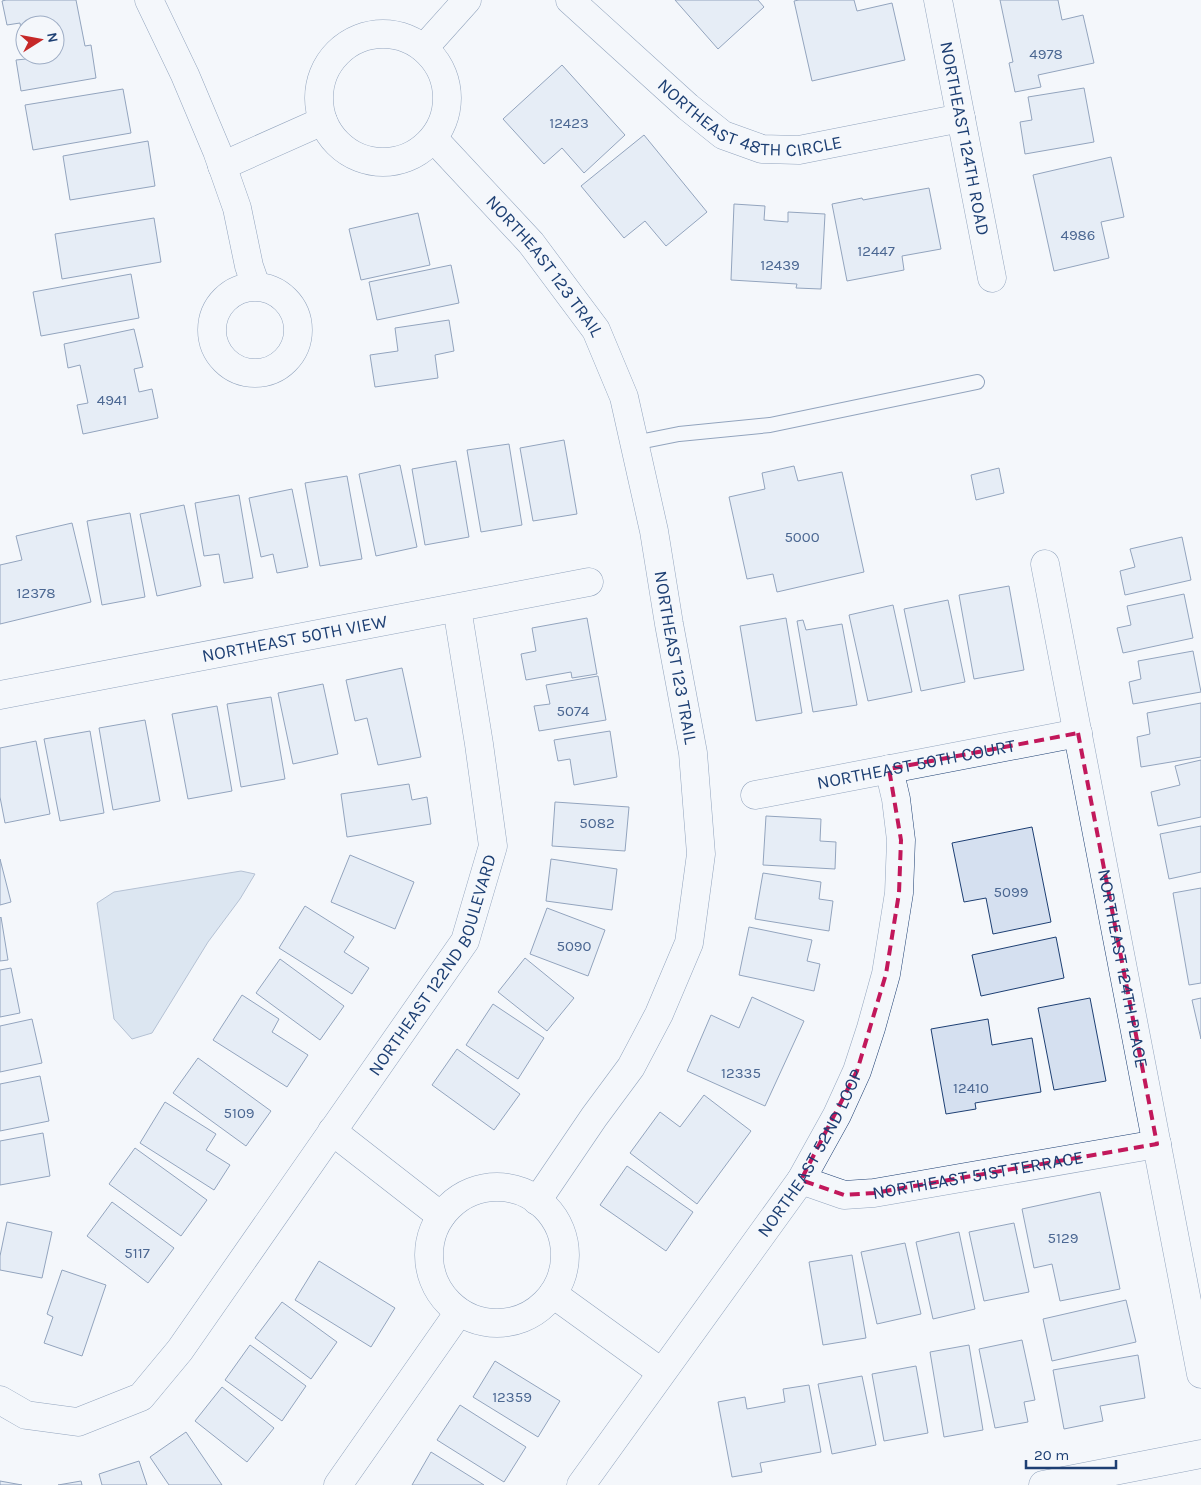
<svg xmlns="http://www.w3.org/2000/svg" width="1201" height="1485" font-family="Karla,sans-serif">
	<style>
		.water { fill: #bed0e5; stroke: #687fa3 }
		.building { fill: #d5e0f0; stroke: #1d3f73 }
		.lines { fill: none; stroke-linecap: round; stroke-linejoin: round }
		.lane-casing { stroke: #1d3f73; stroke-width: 16 }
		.street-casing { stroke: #1d3f73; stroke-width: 29 }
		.lane { stroke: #f4f7fb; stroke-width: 14 }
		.street { stroke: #f4f7fb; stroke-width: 28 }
		.marked { fill: none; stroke: #c2185b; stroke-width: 4; stroke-dasharray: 10 6; stroke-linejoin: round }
		.labels { text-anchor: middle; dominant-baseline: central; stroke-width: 4; stroke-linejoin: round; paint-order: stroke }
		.number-label { font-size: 15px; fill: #4b6792 }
		.street-label { font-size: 18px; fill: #1d3f73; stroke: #f4f7fb }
	</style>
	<rect width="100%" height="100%" fill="#f4f7fb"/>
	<polygon class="water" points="241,871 255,874 240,899 208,942 152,1033 132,1039 114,1019 97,903 114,892"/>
	<g class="building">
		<polygon points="6,0 76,0 85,46 91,45 96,78 21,91 16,60 26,59 25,55 55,55 55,25 25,25 25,53 20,23 7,25 2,1"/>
		<polygon points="675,0 758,0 764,7 718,49"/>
		<polygon points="799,0 854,0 857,11 892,3 905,60 812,81 794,1"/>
		<polygon points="1000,0 1058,0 1062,20 1083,15 1094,63 1038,75 1041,87 1015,92 1009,63 1013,62"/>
		<polygon points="562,65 625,135 584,173 562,148 544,164 503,119"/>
		<polygon points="1084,88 1094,142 1025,154 1020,122 1032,120 1028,97"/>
		<polygon points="123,89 131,133 33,150 25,105"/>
		<polygon points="644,135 707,212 666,246 645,221 624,238 581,186"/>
		<polygon points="148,141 155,186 70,200 63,156"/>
		<polygon points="1111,157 1124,217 1101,222 1109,258 1054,271 1033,175"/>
		<polygon points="929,188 941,249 902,256 904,270 847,281 832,204 862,198 863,200"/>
		<polygon points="734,204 765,206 764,220 788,222 788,212 825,214 821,289 796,288 797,284 731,280"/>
		<polygon points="418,213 430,265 361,280 349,229"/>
		<polygon points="154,218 161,262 62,279 55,234"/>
		<polygon points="451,265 459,303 377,320 369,282"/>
		<polygon points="131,274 139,318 41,336 33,292"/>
		<polygon points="449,320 454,351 435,355 438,378 375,387 370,355 398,351 395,328"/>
		<polygon points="134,329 143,367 134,369 139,392 152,389 158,418 83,434 77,405 88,403 80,365 68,368 64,344"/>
		<polygon points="564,440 577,514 533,521 520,448"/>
		<polygon points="509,444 522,525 481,532 467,450"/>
		<polygon points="456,461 469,537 425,545 412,469"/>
		<polygon points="400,465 417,547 376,556 359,474"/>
		<polygon points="794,466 798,481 842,472 864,572 777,592 773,574 747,579 729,497 765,489 762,473"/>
		<polygon points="999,468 1004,493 976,500 971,475"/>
		<polygon points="347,476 362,559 320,566 305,483"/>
		<polygon points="292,489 308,567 277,573 273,554 261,557 249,498"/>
		<polygon points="239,495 253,578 224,583 219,554 204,556 195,503"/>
		<polygon points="184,505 201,586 157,596 140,514"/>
		<polygon points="130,513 145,597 102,605 87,521"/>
		<polygon points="72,523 91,602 0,624 0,565 22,560 16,536"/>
		<polygon points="1182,537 1191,580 1125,595 1120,571 1135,567 1130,549"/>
		<polygon points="1009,586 1024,670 974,679 959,595"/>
		<polygon points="1184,594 1193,638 1123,653 1117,628 1131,625 1127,606"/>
		<polygon points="948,600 965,682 921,691 904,609"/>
		<polygon points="893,605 912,692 868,701 849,615"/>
		<polygon points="587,618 597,674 572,678 571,672 526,680 521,654 536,651 532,628"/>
		<polygon points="786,618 802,713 756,721 740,626"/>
		<polygon points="803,620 806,630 842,624 857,705 813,712 797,621"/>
		<polygon points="1193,651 1201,692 1133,704 1129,682 1141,679 1138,661"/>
		<polygon points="402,668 421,757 378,765 367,718 355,721 346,680"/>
		<polygon points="598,676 606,720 539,731 534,706 550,704 546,685"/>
		<polygon points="323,684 338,754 293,764 278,693"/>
		<polygon points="271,697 285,779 241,787 227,704"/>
		<polygon points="1201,703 1201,757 1141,767 1137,737 1150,734 1147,713"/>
		<polygon points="217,706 232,791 188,799 172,714"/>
		<polygon points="145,720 160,801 113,810 99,728"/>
		<polygon points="90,731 104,813 60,821 44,739"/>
		<polygon points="610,731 617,777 574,785 570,759 558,761 554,740"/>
		<polygon points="36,741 50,814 5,823 0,797 0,748"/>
		<polygon points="1201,760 1201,817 1158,826 1151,792 1180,785 1175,766"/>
		<polygon points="409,784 412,800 427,797 431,824 347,837 341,794"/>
		<polygon points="555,802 629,807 625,851 552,846"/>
		<polygon points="766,816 821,819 820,841 836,842 835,869 763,865"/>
		<polygon points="1201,826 1201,872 1169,879 1160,834"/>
		<polygon points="1032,827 1051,922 993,934 986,898 964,902 952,843"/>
		<polygon points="350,855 414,882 395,929 331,902"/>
		<polygon points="0,859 11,902 0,905"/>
		<polygon points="551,859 617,869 612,910 546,901"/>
		<polygon points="763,873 821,882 819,899 833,901 829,931 755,919"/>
		<polygon points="1201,888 1201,983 1189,985 1173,893"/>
		<polygon points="305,906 354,937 344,952 369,968 352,994 279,948"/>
		<polygon points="547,908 605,930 588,976 530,954"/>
		<polygon points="1,917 8,960 0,961 0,918"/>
		<polygon points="749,927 812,940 807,961 820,964 814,991 739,975"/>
		<polygon points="1056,937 1064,978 981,996 972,955"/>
		<polygon points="525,958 574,998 547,1031 498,992"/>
		<polygon points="280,959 344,1006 320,1040 256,993"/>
		<polygon points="11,968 20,1013 0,1017 0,970"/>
		<polygon points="242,995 279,1019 272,1032 308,1055 287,1087 213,1040"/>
		<polygon points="752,997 804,1021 765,1106 687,1071 711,1015 739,1028"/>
		<polygon points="1090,998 1106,1081 1054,1090 1038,1008"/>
		<polygon points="1201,998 1201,1039 1192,1000"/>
		<polygon points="493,1004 544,1038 518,1079 466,1045"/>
		<polygon points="32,1019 42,1063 0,1072 0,1026"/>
		<polygon points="988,1019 992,1045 1032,1038 1041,1092 975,1103 976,1109 946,1114 931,1029"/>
		<polygon points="457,1049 520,1094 494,1130 432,1085"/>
		<polygon points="198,1058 271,1111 246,1146 173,1093"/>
		<polygon points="40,1076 49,1121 0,1131 0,1084"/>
		<polygon points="704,1095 751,1131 697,1204 630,1153 660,1112 680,1127"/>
		<polygon points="165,1102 216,1134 206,1150 230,1165 214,1190 140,1143"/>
		<polygon points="43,1133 50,1176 0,1185 0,1141"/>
		<polygon points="135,1148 207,1200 181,1236 109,1184"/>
		<polygon points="627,1166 693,1212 666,1251 600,1205"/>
		<polygon points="1100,1192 1120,1289 1060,1301 1052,1264 1034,1268 1022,1209"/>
		<polygon points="112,1202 174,1248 148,1283 87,1236"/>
		<polygon points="7,1222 52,1232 42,1278 0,1270 0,1256"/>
		<polygon points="1014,1223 1029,1292 984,1301 969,1232"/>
		<polygon points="959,1232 975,1309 933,1319 916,1242"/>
		<polygon points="905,1243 921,1314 877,1324 861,1252"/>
		<polygon points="852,1255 866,1338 823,1345 809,1262"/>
		<polygon points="319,1261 395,1308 371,1347 295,1300"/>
		<polygon points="62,1270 106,1285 82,1356 44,1343 53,1317 47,1314"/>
		<polygon points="1126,1300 1136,1342 1052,1361 1043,1319"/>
		<polygon points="282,1302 337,1342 311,1379 255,1338"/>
		<polygon points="1022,1340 1035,1400 1024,1402 1028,1422 995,1428 979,1349"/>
		<polygon points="250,1345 306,1386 282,1421 225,1380"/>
		<polygon points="969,1345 983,1430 944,1437 930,1352"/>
		<polygon points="1138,1355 1145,1398 1100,1406 1103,1421 1064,1429 1053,1370"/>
		<polygon points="495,1361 560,1401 538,1437 473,1397"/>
		<polygon points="916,1366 928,1433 884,1441 872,1374"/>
		<polygon points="862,1376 876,1445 832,1454 818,1384"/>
		<polygon points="809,1385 821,1452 760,1463 762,1472 732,1477 718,1402 745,1397 747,1409 785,1402 783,1389"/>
		<polygon points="222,1387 274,1428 247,1462 195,1421"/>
		<polygon points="460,1405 526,1447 504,1482 437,1440"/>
		<polygon points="186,1432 222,1485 169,1485 150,1457"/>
		<polygon points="431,1452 484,1485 412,1485"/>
		<polygon points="139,1461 147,1485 102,1485 99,1474"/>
		<polygon points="0,1481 22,1485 0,1485"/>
		<polygon points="81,1481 82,1485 58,1485"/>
	</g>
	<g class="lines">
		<g class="lane-casing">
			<polyline id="lane" points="634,443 679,434 770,425 977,382"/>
		</g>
		<g class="street-casing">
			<g id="street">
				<polyline points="149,0 185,75 217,151 237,208 249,266 256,286"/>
				<path id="s1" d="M570 0 688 107 723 135 762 149 799 150 961 118"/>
				<path id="s2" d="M938 0 992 278"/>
				<circle cx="383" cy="98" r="64"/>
				<polyline points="424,48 467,0"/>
				<path id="s3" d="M434 139 531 243 596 330 624 397 654 531 669 624 693 753 701 854 689 943 659 1014 631 1067 594 1117 537 1201"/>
				<polyline points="222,166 323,121"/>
				<circle cx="255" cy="330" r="43"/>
				<path id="s4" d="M1045 564 1201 1374"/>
				<path id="s5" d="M0 695 589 582"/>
				<path id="s6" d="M755 795 1078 733"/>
				<polyline points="332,1131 441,1216"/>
				<path id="s7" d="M801 1180 844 1195 874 1193 1157 1144"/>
				<circle cx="497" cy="1255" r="68"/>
				<polyline points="553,1294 661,1372"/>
				<path id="s8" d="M0 1400 26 1415 78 1422 141 1397 180 1350 465 941 493 846 479 744 457 608"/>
				<polyline points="338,1485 459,1312"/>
				<path id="s9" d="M581 1485 801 1180 837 1115 857 1071 871 1028 886 974 899 893 901 840 896 799 889 769"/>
				<polyline points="1043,1485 1201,1454"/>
			</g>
		</g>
		<use href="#lane" class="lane"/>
		<use href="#street" class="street"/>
	</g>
	<path d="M0 0H1201V1485H0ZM1078 733 1157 1144 874 1193 844 1195 801 1180 857 1071 886 974 899 893 901 840 889 769Z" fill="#f4f7fb" fill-opacity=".55" fill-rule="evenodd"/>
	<path class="marked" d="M1078 733 1157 1144 874 1193 844 1195 801 1180 857 1071 886 974 899 893 901 840 889 769Z"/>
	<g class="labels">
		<g class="number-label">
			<text x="1046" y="54">4978</text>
			<text x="569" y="123">12423</text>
			<text x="1078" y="235">4986</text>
			<text x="876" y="251">12447</text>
			<text x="780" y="265">12439</text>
			<text x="112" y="400">4941</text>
			<text x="802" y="537">5000</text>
			<text x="36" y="593">12378</text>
			<text x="573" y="711">5074</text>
			<text x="597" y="823">5082</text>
			<text x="1011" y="892">5099</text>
			<text x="574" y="946">5090</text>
			<text x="741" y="1073">12335</text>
			<text x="971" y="1088">12410</text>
			<text x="239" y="1113">5109</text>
			<text x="1063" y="1238">5129</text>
			<text x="137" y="1253">5117</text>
			<text x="512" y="1397">12359</text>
		</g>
		<g class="street-label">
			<text stroke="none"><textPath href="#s1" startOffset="224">NORTHEAST 48TH CIRCLE</textPath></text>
			<text stroke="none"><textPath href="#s2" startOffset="141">NORTHEAST 124TH ROAD</textPath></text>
			<text stroke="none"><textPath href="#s3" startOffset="169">NORTHEAST 123 TRAIL</textPath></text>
			<text stroke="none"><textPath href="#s5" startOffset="300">NORTHEAST 50TH VIEW</textPath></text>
			<text stroke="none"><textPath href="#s3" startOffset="589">NORTHEAST 123 TRAIL</textPath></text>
			<text stroke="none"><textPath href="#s6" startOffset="164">NORTHEAST 50TH COURT</textPath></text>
			<text stroke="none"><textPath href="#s8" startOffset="674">NORTHEAST 122ND BOULEVARD</textPath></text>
			<text stroke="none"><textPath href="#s4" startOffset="412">NORTHEAST 124TH PLACE</textPath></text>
			<text stroke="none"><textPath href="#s9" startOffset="404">NORTHEAST 52ND LOOP</textPath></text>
			<text stroke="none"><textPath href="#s7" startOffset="181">NORTHEAST 51ST TERRACE</textPath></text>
		</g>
	</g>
	<g transform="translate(40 40) rotate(79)"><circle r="24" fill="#f4f7fb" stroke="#9eadc5"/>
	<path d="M0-4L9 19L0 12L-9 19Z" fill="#c62828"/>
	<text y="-8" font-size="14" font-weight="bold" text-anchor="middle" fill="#1d3f73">N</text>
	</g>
	<path d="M1026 1460v8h90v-8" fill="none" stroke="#1d3f73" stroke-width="2.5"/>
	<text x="1034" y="1460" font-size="15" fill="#1d3f73" stroke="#f4f7fb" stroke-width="4" paint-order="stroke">20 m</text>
</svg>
